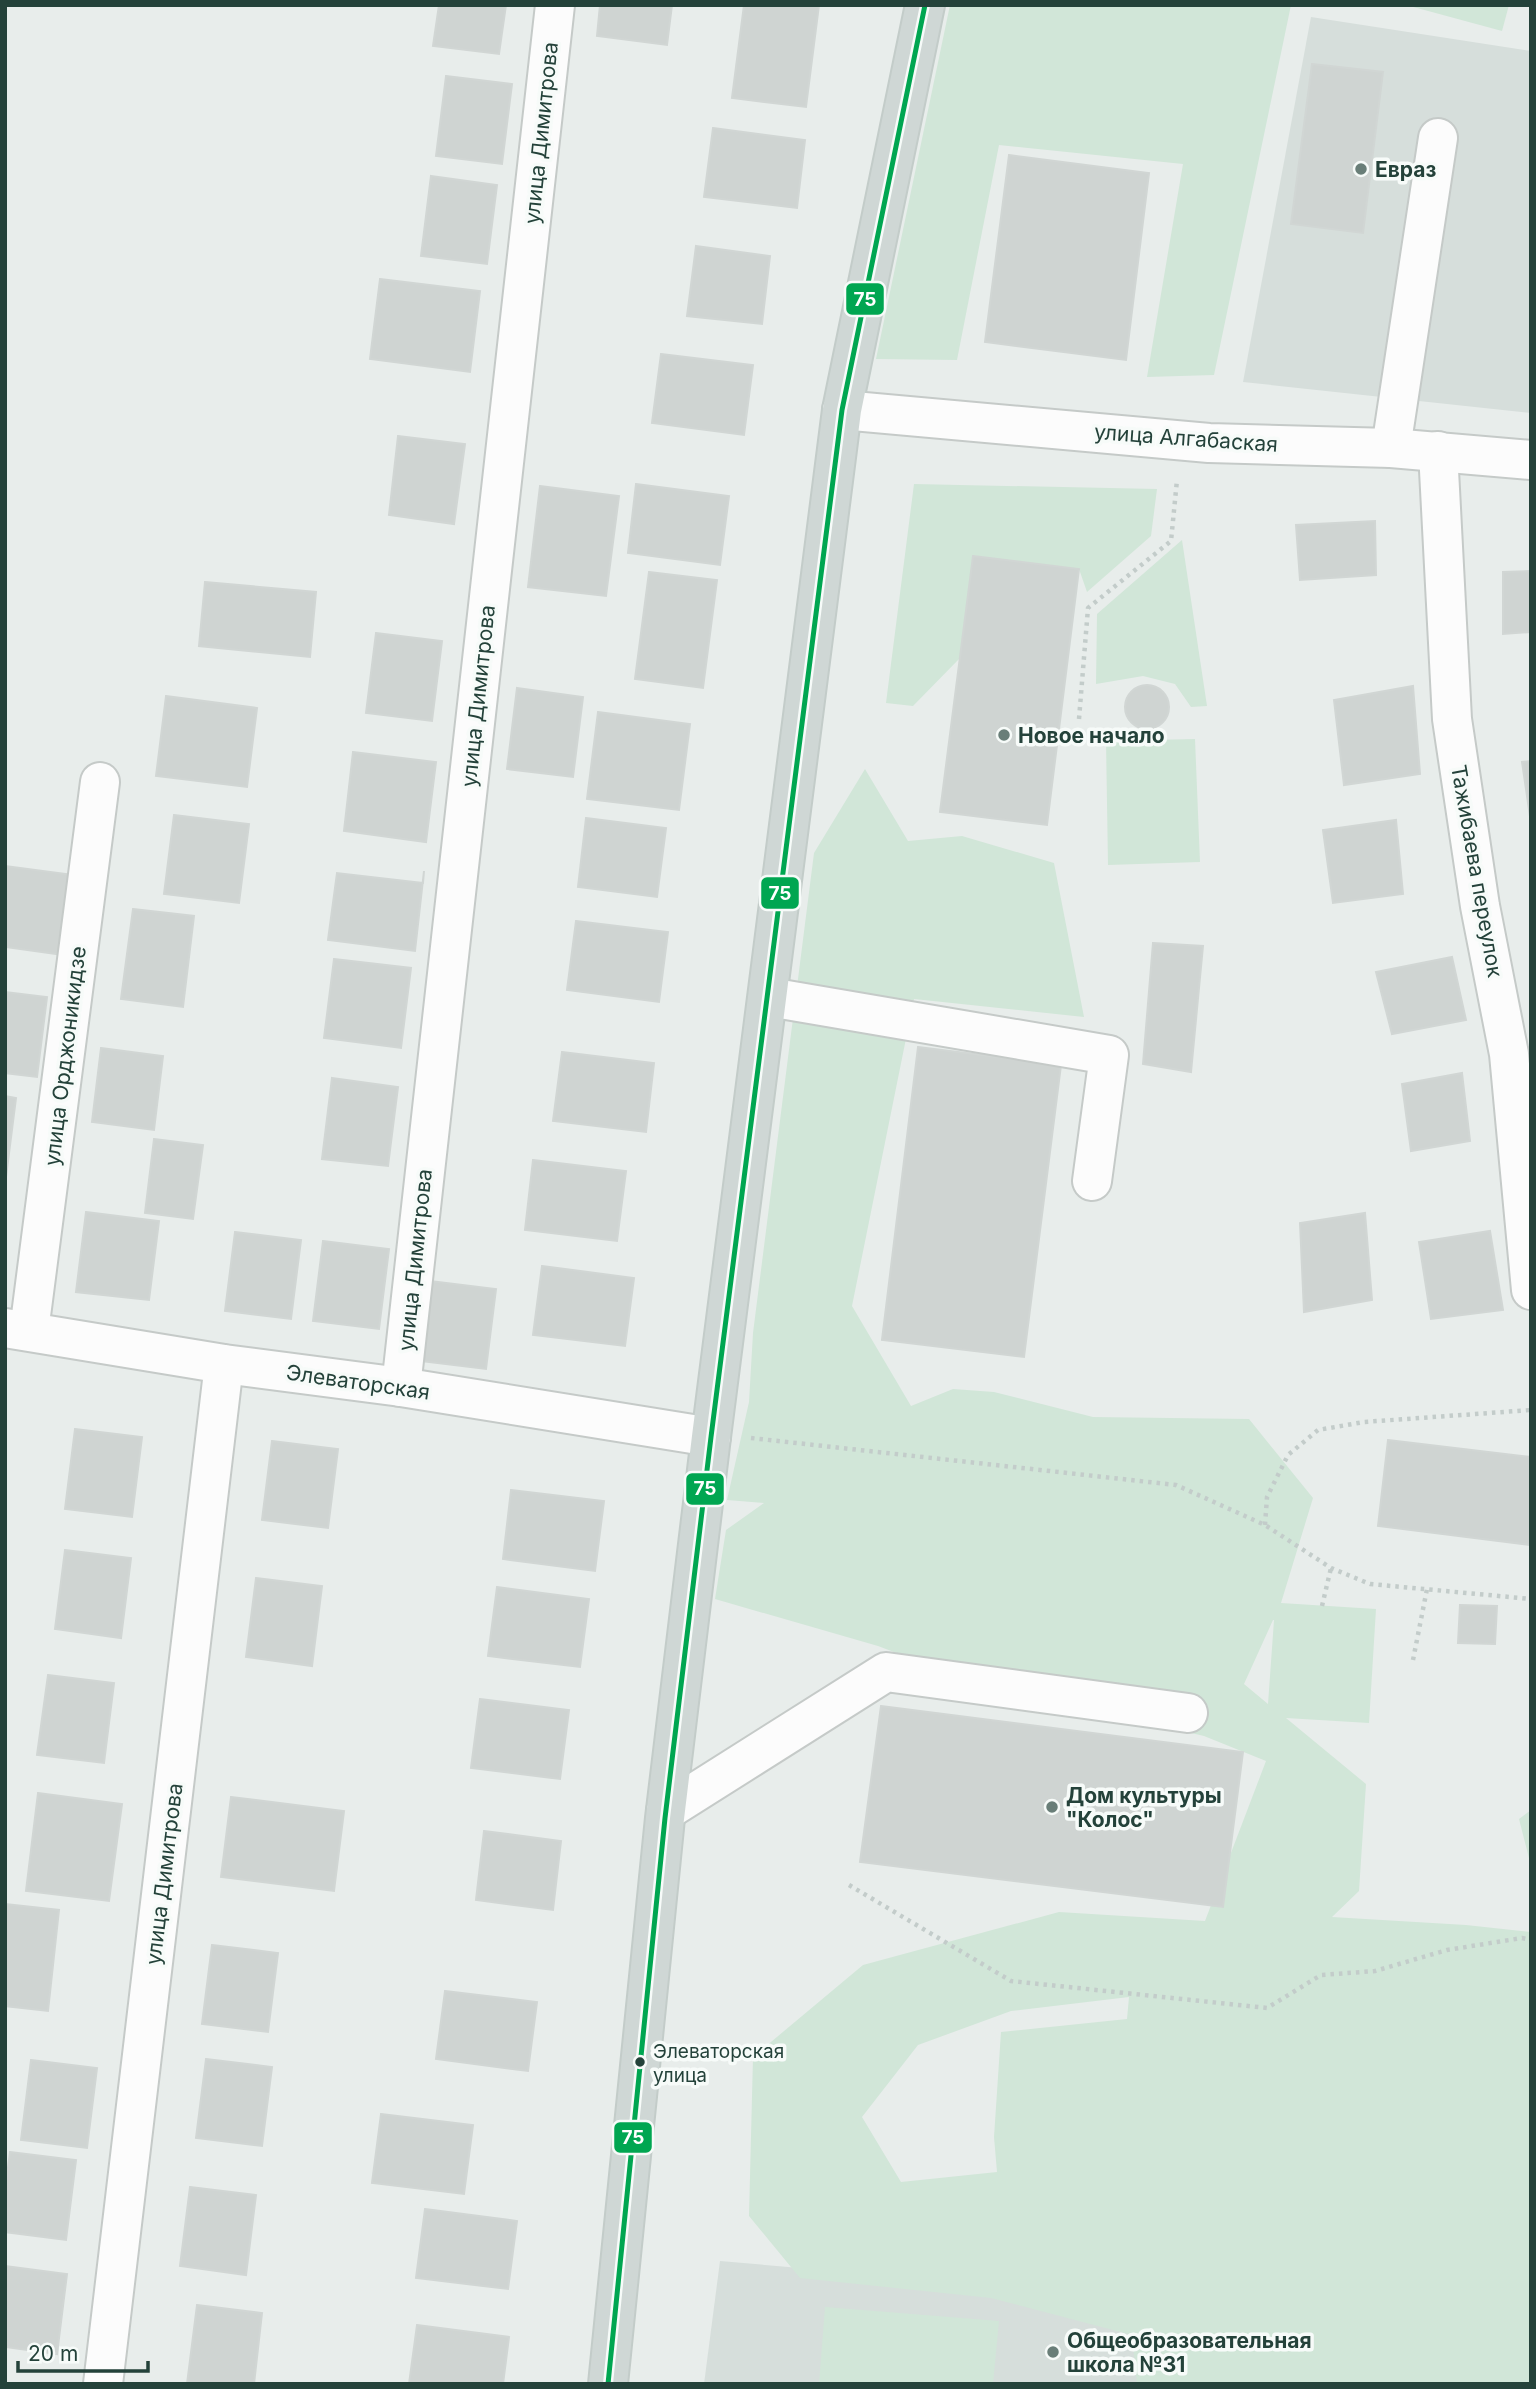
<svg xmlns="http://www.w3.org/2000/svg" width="1536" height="2389" font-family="Inter,sans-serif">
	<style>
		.built { fill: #d6dedb }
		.green { fill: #d1e6d8; fill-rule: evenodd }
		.building { fill: #cfd4d2; stroke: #d1d6d4; stroke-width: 2 }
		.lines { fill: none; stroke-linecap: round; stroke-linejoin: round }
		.minor-casing { stroke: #c5cac8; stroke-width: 42 }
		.major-casing { stroke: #c3ccc9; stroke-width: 42 }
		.path { stroke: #c3ccca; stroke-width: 4.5; stroke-dasharray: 3.5 5; stroke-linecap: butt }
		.minor { stroke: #fcfcfc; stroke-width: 38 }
		.major { stroke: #cfd7d5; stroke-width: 38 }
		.bus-1-casing { stroke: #f7fbf9; stroke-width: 10 }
		.bus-1 { stroke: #00a651; stroke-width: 5 }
		.poi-dot { fill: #697e78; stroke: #f7fbf9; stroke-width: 2.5 }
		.bus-dot { fill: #24423a; stroke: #f7fbf9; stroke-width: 2.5 }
		.labels { text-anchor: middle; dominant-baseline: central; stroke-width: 7; stroke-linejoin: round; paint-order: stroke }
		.bus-label { font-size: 19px; fill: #24423a; stroke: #f7fbf9; text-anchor: start }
		.street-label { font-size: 21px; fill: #24423a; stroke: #f7fbf9 }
		.poi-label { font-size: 21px; font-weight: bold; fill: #24423a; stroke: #f7fbf9; text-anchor: start }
		.line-badge { stroke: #f7fbf9; stroke-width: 2.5 }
		.badge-label { font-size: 19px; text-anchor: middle; font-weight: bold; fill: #fff }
	</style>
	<rect width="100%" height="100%" fill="#e8edeb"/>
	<g class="built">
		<polygon points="1311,17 1531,51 1531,413 1243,382"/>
		<polygon points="720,2261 1402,2320 1394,2384 704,2384"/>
	</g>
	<g class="green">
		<polygon points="950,5 1291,5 1214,375 1147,377 1183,164 999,145 957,360 876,359"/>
		<polygon points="1406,5 1509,5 1502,31"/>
		<polygon points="914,484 1157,489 1151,536 1087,592 1079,569 973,556 960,658 913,706 886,703"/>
		<polygon points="1182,540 1207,706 1191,707 1175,684 1143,676 1096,684 1097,614"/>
		<polygon points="1195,739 1200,862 1108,865 1106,741"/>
		<path d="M865 769 908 841 962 836 1054 863 1084 1017 914 999 852 1306 911 1406 953 1389 994 1392 1093 1417 1249 1419 1313 1498 1281 1603 1376 1609 1369 1723 1286 1718 1366 1784 1359 1891 1332 1917 1466 1925 1531 1932V2384H1137L1132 2335 991 2298 800 2278 749 2216 753 2057 863 1965 1059 1912 1205 1921 1266 1761 1204 1736 976 1683 878 1646 715 1599 726 1530 764 1503 727 1500 749 1402 753 1333 814 853ZM1273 1620H1274L1268 1704 1244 1684ZM1129 1997 1127 2019 1001 2032 994 2137 997 2172 901 2182 862 2117 918 2045 1011 2011Z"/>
		<polygon points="1531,1810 1531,1866 1519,1819"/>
		<polygon points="825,2307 999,2321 993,2384 819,2384"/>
	</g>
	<g class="building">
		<polygon points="439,5 506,5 499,54 433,46"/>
		<polygon points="600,5 672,5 667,45 597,36"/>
		<polygon points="744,5 819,5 806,107 732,98"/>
		<polygon points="1312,64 1383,72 1363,233 1291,224"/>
		<polygon points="446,76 512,84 502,164 436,156"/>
		<polygon points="713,128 805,140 797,208 704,197"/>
		<polygon points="1009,155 1149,173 1126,360 985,342"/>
		<polygon points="431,176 497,185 487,264 421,256"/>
		<polygon points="696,246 770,256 762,324 687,316"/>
		<polygon points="380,279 480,291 470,372 370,359"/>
		<polygon points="661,354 753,365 744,435 652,423"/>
		<polygon points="398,436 465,444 454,524 389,515"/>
		<polygon points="636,484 729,496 720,565 628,553"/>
		<polygon points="540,486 619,496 606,596 528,587"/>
		<polygon points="1375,521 1376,575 1300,580 1296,525"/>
		<polygon points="973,556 1079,569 1047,825 940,812"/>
		<polygon points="1531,571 1531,632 1503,634 1503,572"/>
		<polygon points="649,572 717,580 703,688 635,679"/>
		<polygon points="205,582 316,592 310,657 199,646"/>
		<polygon points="376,633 442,641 432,721 366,713"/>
		<circle cx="1147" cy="707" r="22"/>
		<polygon points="1413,686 1420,774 1344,785 1334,700"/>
		<polygon points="517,688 583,697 573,777 507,769"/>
		<polygon points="166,696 257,708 247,787 156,776"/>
		<polygon points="598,712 690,724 679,810 587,799"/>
		<polygon points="353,752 436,762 426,842 344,831"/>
		<polygon points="1531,761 1531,823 1522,762"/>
		<polygon points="174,815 249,824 239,903 164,894"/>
		<polygon points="586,818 666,828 657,897 578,887"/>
		<polygon points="1396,820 1403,894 1333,903 1323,830"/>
		<polygon points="5,866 74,875 64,955 5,947"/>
		<polygon points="424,871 415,951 328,940 337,873 423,883"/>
		<polygon points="133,909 194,916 183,1007 121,999"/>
		<polygon points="576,921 668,932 659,1002 567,990"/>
		<polygon points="1153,943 1203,946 1191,1072 1143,1064"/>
		<polygon points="1452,957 1466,1020 1392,1034 1376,972"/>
		<polygon points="334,959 411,968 401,1048 324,1038"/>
		<polygon points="5,992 47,997 37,1077 5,1073"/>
		<polygon points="918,1047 1061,1065 1024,1357 882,1340"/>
		<polygon points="101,1048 163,1056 154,1130 92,1122"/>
		<polygon points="562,1052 654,1063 646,1132 553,1121"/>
		<polygon points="1462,1073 1470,1141 1411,1151 1402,1084"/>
		<polygon points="332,1078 398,1087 388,1166 322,1159"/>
		<polygon points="5,1096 16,1098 6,1177 5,1177"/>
		<polygon points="154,1139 203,1145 193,1219 145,1213"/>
		<polygon points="533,1160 626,1171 617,1241 525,1230"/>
		<polygon points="86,1212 159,1221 149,1300 76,1292"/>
		<polygon points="1365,1213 1372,1300 1304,1312 1300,1223"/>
		<polygon points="1490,1231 1503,1310 1431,1319 1419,1242"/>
		<polygon points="235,1232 301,1240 291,1319 225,1311"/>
		<polygon points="323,1241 389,1249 379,1329 313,1321"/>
		<polygon points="542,1266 634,1278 625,1346 533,1335"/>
		<polygon points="430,1281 496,1289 486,1369 420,1361"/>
		<polygon points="75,1429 142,1437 132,1517 65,1509"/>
		<polygon points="1388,1440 1531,1457 1531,1545 1378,1526"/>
		<polygon points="272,1441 338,1449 328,1528 262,1520"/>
		<polygon points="511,1490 604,1501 595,1571 503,1559"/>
		<polygon points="65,1550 131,1558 121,1638 55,1629"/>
		<polygon points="256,1578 322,1586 312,1666 246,1657"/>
		<polygon points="497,1587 589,1599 580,1667 488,1656"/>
		<polygon points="1460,1605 1497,1606 1495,1644 1458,1643"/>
		<polygon points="48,1675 114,1683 104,1763 37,1755"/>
		<polygon points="480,1699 569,1710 560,1779 471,1768"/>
		<polygon points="881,1706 1243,1752 1223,1907 860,1862"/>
		<polygon points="38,1793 122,1804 109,1901 26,1891"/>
		<polygon points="231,1797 344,1811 334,1891 221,1877"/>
		<polygon points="484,1831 561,1841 553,1910 476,1900"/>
		<polygon points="5,1904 59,1910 48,2011 5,2006"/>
		<polygon points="212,1945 278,1953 268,2032 202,2024"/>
		<polygon points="445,1991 537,2002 528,2071 436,2059"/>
		<polygon points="206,2059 272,2067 262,2146 196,2138"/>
		<polygon points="31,2060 97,2068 87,2148 21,2140"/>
		<polygon points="381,2114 473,2125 464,2194 372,2183"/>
		<polygon points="10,2152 76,2160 66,2240 5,2232 5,2190"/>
		<polygon points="190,2187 256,2195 246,2275 180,2266"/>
		<polygon points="425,2209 517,2221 508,2289 416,2278"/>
		<polygon points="5,2266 67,2274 57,2354 5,2347"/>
		<polygon points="197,2305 262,2313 254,2384 187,2384"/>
		<polygon points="417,2325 509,2337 503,2384 409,2384"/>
	</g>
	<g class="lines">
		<g class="minor-casing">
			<g id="minor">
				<polyline points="842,410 1209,443 1391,448 1531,460"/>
				<polyline points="1391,448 1438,138"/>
				<polyline points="1438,451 1452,719 1480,906 1509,1054 1531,1290"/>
				<polyline points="769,997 1109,1055 1092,1181"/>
				<polyline points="5,1328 224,1364 401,1387 711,1437"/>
				<polyline points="29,1331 100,782"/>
				<polyline points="401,1387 555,5"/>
				<polyline points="666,1811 886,1672 1188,1713"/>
				<polyline points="103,2384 224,1364"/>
			</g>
		</g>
		<g class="major-casing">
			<polyline id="major" points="608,2384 665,1818 711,1437 842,410 925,5"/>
		</g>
		<g class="path">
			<polyline points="1079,719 1088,608 1171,541 1177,480"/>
			<polyline points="751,1438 1176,1485 1265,1525 1331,1568 1370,1584 1531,1599"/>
			<polyline points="1265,1525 1267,1497 1288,1455 1318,1430 1364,1422 1531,1410"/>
			<polyline points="1322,1606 1331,1568"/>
			<polyline points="1413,1660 1427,1589"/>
			<polyline points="849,1885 1011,1981 1267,2008 1321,1975 1375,1971 1447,1950 1522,1938 1531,1940"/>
		</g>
		<use href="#minor" class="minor"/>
		<use href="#major" class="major"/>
		<g class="bus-1-casing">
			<polyline id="bus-1" points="608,2384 665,1818 711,1437 842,410 925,5"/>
		</g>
		<use href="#bus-1" class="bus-1"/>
	</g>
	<g class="poi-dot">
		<circle cx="1361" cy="169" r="7"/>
		<circle cx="1004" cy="735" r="7"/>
		<circle cx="1052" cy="1807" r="7"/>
		<circle cx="1053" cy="2352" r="7"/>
	</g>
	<circle class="bus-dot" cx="640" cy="2062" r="6"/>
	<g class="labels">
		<g class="bus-label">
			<text x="653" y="2051">Элеваторская<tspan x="653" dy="24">улица</tspan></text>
		</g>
		<g class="street-label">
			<text transform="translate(541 133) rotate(-84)">улица Димитрова</text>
			<text transform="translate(1186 438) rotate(4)">улица Алгабаская</text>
			<text transform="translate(478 696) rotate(-84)">улица Димитрова</text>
			<text transform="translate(1477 871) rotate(80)">Тажибаева переулок</text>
			<text transform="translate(65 1056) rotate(-83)">улица Орджоникидзе</text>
			<text transform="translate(415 1260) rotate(-84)">улица Димитрова</text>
			<text transform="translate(358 1382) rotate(8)">Элеваторская</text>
			<text transform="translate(164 1874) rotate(-83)">улица Димитрова</text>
		</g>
		<g class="poi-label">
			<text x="1375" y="169">Евраз</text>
			<text x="1018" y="735">Новое начало</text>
			<text x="1066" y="1795">Дом культуры<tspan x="1066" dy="24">"Колос"</tspan></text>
			<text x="1067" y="2340">Общеобразовательная<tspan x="1067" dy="24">школа №31</tspan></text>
		</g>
	</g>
	<g class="line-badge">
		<rect x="845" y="282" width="40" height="34" rx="7" fill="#00a651"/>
		<rect x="760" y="876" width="40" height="34" rx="7" fill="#00a651"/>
		<rect x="685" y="1472" width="40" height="34" rx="7" fill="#00a651"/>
		<rect x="613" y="2121" width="40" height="33" rx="7" fill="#00a651"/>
	</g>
	<g class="badge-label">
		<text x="865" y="306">75</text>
		<text x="780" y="900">75</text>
		<text x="705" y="1495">75</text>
		<text x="633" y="2144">75</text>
	</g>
	<rect width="1536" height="2389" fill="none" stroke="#24423a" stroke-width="14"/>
	<path d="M18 2361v10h130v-10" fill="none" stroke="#24423a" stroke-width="3.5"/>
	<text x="28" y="2361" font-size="21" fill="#24423a" stroke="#f7fbf9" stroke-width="5" paint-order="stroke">20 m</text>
</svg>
